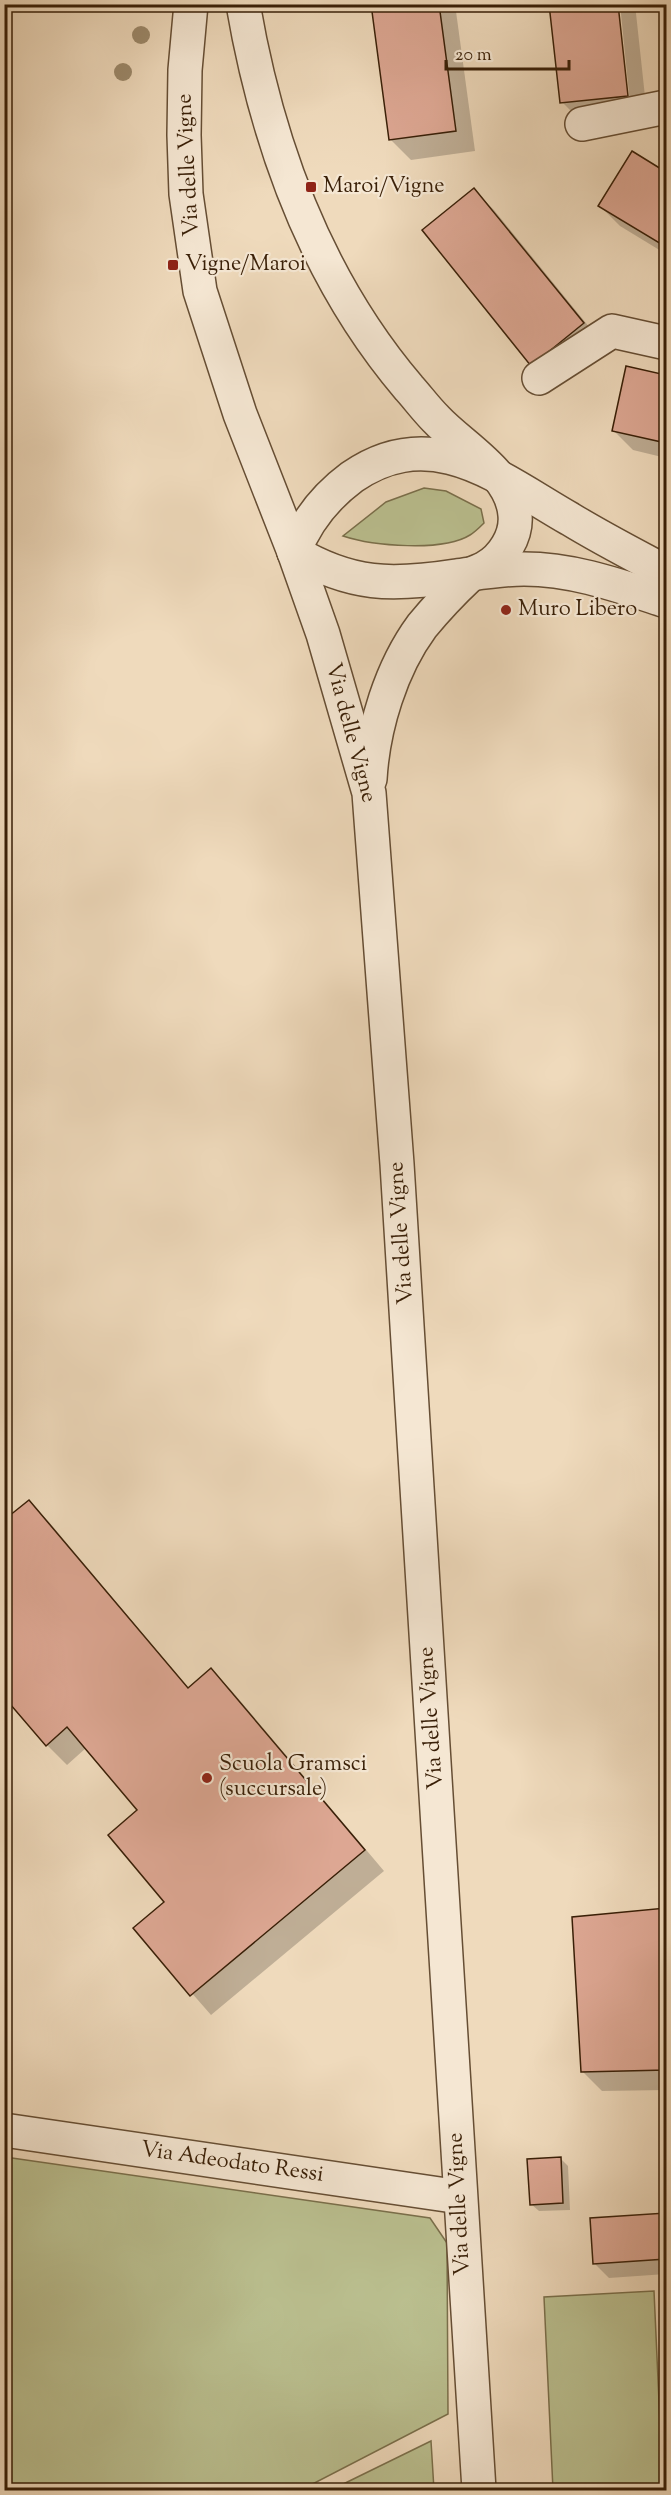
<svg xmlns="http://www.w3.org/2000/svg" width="671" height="2495" font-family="'Sorts Mill Goudy',serif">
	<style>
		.green { fill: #babf8f; stroke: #7a6f4b; stroke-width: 1.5 }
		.shadow { fill: #0003 }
		.building { fill: #dda793; stroke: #391f07; stroke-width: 1.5 }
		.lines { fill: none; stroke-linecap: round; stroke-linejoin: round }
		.minor-casing { stroke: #664e34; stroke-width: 36 }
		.minor { stroke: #f5e7d3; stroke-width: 33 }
		.tree { fill: #9c896b }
		.poi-dot { fill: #8f2418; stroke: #f5e7d3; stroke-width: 2 }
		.labels { text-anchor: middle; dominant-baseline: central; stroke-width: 4.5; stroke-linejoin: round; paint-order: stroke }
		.street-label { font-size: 22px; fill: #391f07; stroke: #f5e7d3 }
		.poi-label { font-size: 22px; fill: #391f07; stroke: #f5e7d3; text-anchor: start }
	</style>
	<rect width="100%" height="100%" fill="#efdabc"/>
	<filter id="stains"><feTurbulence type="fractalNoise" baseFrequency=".00333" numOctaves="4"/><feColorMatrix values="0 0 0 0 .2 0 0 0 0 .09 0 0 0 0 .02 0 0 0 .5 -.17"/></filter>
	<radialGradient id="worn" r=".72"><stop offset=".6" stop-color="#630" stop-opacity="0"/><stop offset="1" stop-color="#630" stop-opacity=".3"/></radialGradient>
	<g class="green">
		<path d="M424 488 446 491 481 509 484 523C480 527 475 532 470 535 443 552 373 546 343 536L386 502Z"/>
		<polygon points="5,2157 430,2218 447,2243 448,2414 301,2490 5,2490"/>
		<polygon points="654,2291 663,2490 553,2490 544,2297"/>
		<polygon points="431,2441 434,2490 331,2490"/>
	</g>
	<g class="shadow">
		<polygon points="373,4 455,4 475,151 411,160 391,140"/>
		<polygon points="617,4 627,103 630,103 620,4 635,4 647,115 582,122 562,102"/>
		<polygon points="632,153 666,174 666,254 620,226 600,206"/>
		<polygon points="474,190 494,210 603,344 532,365"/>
		<polygon points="627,368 666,376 666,458 633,450 613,430"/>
		<polygon points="29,1502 49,1522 189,1689 211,1670 231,1690 384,1871 211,2015 135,1928 166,1902 139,1811 86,1748 67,1765 47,1745"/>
		<polygon points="666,1910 666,2090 602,2091 582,2071 573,1918"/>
		<polygon points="561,2159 568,2166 570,2210 539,2211 531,2204"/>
		<polygon points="666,2214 666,2274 609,2278 594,2263 591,2219"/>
	</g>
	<g class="building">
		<polygon points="371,4 439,4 456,131 389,140"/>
		<polygon points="549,4 618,4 628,96 560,103"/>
		<polygon points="632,151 666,172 666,247 598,206"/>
		<polygon points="474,188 584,323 531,366 422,230"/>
		<polygon points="626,366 666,375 666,443 612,431"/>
		<polygon points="29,1500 188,1688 211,1668 365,1850 190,1996 133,1928 164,1902 108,1835 137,1810 67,1727 46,1746 4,1697 4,1520"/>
		<polygon points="666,1908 666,2070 581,2072 572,1917"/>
		<polygon points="561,2157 563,2203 530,2205 527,2159"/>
		<polygon points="666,2213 666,2259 593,2264 590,2218"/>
	</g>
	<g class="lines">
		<g class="minor-casing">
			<g id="minor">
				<polyline points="191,4 185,70 184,135 186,194 200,291 240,414 294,552 323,634 369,793 397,1164 479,2490"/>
				<path d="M243 4C267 144 316 279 409 388 418 398 426 409 436 419 462 447 512 473 515 515 517 536 503 558 485 568 480 571 474 572 469 576 453 591 436 609 422 626 391 668 373 727 370 779"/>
				<polyline points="582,124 666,107"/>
				<polyline points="539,378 612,331 666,343"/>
				<path d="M294 552C306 521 325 497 352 477 433 421 500 479 570 519 601 538 634 555 666 572"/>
				<path d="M294 552C351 586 392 586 456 576 479 573 502 569 524 569 574 569 620 586 666 601"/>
				<polyline points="4,2130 460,2197"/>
			</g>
		</g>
		<use href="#minor" class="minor"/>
	</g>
	<g class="tree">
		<circle cx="141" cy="35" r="9"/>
		<circle cx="123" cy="72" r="9"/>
	</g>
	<g class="poi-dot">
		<rect x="305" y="181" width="12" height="12" rx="3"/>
		<rect x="167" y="259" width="12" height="12" rx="3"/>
		<circle cx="506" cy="610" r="6"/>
		<circle cx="207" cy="1778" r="6"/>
	</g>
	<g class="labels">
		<g class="street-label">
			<text transform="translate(189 165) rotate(-93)">Via delle Vigne</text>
			<text transform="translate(350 733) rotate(75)">Via delle Vigne</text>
			<text transform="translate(402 1233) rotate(-94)">Via delle Vigne</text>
			<text transform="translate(432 1718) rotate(-94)">Via delle Vigne</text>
			<text transform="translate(232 2163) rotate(8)">Via Adeodato Ressi</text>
			<text transform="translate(460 2204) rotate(-93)">Via delle Vigne</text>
		</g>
		<g class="poi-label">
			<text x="323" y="187">Maroi/Vigne</text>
			<text x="185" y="265">Vigne/Maroi</text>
			<text x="518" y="610">Muro Libero</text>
			<text x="219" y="1765">Scuola Gramsci<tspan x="219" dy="25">(succursale)</tspan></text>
		</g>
	</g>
	<rect width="671" height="2495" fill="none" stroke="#efdabc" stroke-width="24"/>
	<rect x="6" y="6" width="659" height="2483" fill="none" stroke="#391f07" stroke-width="3"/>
	<rect x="12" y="12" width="647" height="2471" fill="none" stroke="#391f07" stroke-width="1.5"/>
	<path d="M446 60v9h123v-9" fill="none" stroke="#391f07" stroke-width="3"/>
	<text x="455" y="60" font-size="18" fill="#391f07" stroke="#f5e7d3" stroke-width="4.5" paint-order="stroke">20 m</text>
	<rect width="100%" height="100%" filter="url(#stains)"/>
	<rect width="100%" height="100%" fill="url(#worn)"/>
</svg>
